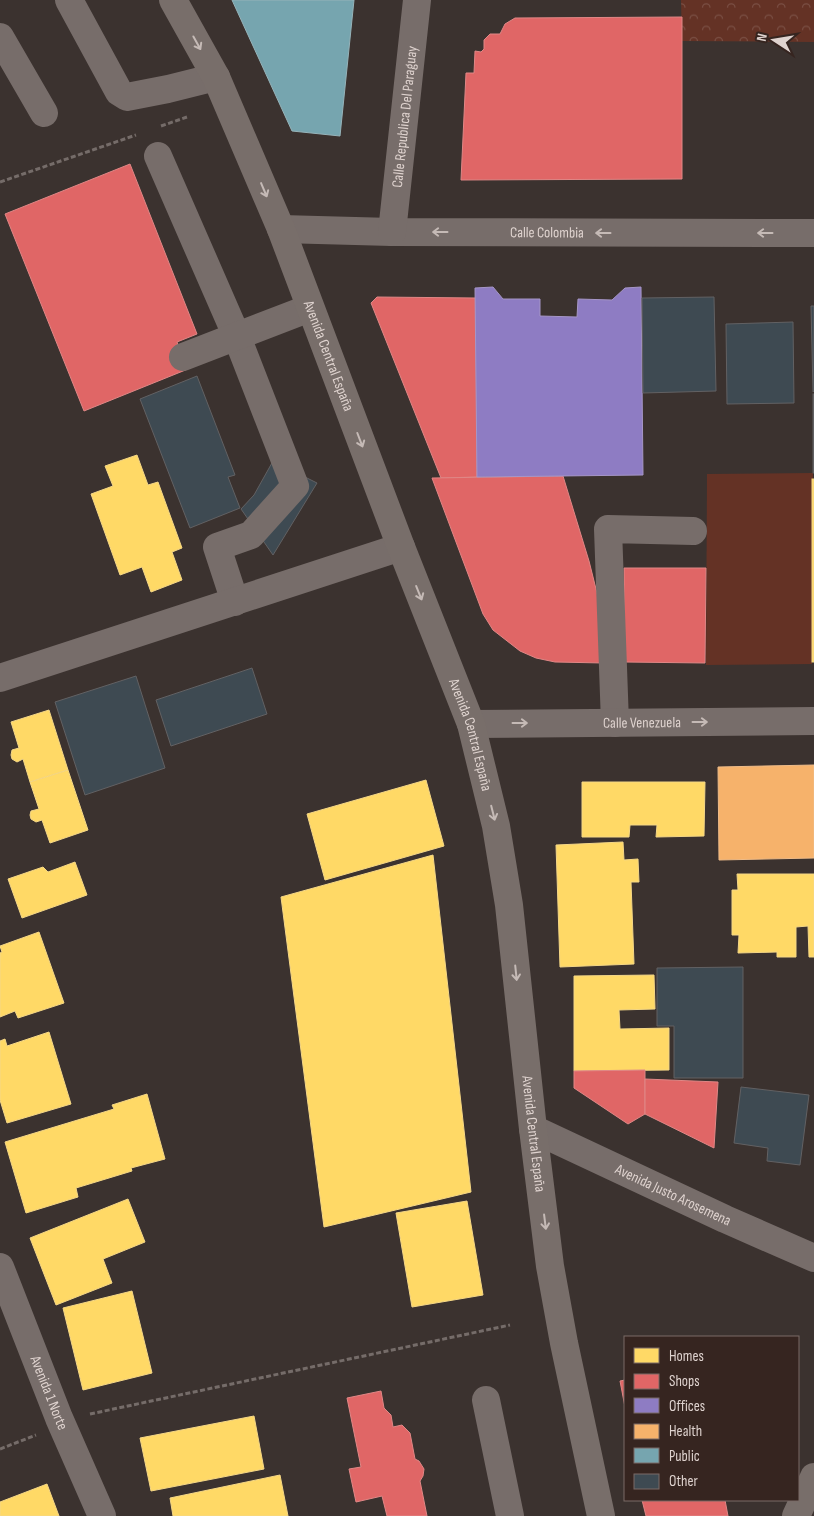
<svg xmlns="http://www.w3.org/2000/svg" width="814" height="1516" font-family="'Sofia Sans Condensed',sans-serif">
	<style>
		.green { fill: #643225 }
		.forest { fill: url(#forest-crowns) }
		.homes { fill: #ffd966; stroke: #f5d786 }
		.shops { fill: #e06666; stroke: #e08786 }
		.offices { fill: #8e7cc3; stroke: #a696c7 }
		.health { fill: #f6b26b; stroke: #efbc89 }
		.public { fill: #76a5af; stroke: #96b3b9 }
		.building { fill: #3e4a52; stroke: #626163 }
		.lines { fill: none; stroke-linecap: round; stroke-linejoin: round }
		.path { stroke: #756c69; stroke-width: 3; stroke-dasharray: 5 2.5; stroke-linecap: butt }
		.minor { stroke: #776d6a; stroke-width: 28 }
		.major { stroke: #786e6a; stroke-width: 28 }
		.oneway { stroke: #c5bab6 }
		.labels { text-anchor: middle; dominant-baseline: central; stroke-width: 5; stroke-linejoin: round; paint-order: stroke }
		.street-label { font-size: 15px; fill: #dfd3cf; stroke: #362520 }
	</style>
	<defs>
		<pattern id="forest-crowns" width="20" height="18" patternUnits="userSpaceOnUse" patternTransform="scale(1.25)"><rect width="20" height="18" fill="#643225"/><path d="M2 6a3 3 0 1 1 6 0M12 15a3 3 0 1 1 6 0" fill="none" stroke="#7a4f44"/></pattern>
	</defs>
	<rect width="100%" height="100%" fill="#3b322f"/>
	<polygon class="green" points="813,473 812,664 706,665 707,474"/>
	<polygon class="forest" points="681,0 814,0 814,42 682,41"/>
	<g class="homes">
		<polygon points="137,455 148,485 158,482 182,548 172,552 182,580 151,592 142,567 120,575 91,494 113,486 105,466"/>
		<rect x="812" y="479" width="2" height="183"/>
		<polygon points="49,710 68,770 30,782 23,759 17,762 12,759 11,755 12,750 19,748 11,722"/>
		<polygon points="68,770 88,830 50,843 42,820 36,822 31,819 30,815 31,811 39,809 30,782"/>
		<polygon points="426,780 444,846 325,880 307,814"/>
		<polygon points="582,782 705,782 704,836 656,837 657,825 630,825 629,837 582,837"/>
		<polygon points="623,842 624,860 638,859 639,882 631,882 634,964 560,967 556,845"/>
		<polygon points="433,855 471,1192 324,1227 281,897"/>
		<polygon points="75,862 87,895 22,918 8,879 43,867 48,872"/>
		<polygon points="737,874 814,874 814,957 809,957 808,926 796,927 796,957 777,957 777,952 738,953 739,935 732,935 732,890 738,890"/>
		<polygon points="39,932 64,1003 18,1018 15,1011 0,1017 0,953 2,952 0,946"/>
		<polygon points="654,975 655,1009 619,1010 620,1029 669,1028 669,1070 574,1071 574,976"/>
		<polygon points="49,1032 71,1104 7,1123 0,1100 0,1041 5,1039 7,1046"/>
		<polygon points="147,1094 165,1159 131,1168 132,1171 76,1188 78,1197 26,1213 5,1142 114,1109 112,1105"/>
		<polygon points="128,1199 145,1242 103,1259 112,1283 56,1305 30,1238"/>
		<polygon points="467,1201 483,1295 412,1307 396,1213"/>
		<polygon points="132,1291 152,1373 83,1390 63,1308"/>
		<polygon points="254,1416 264,1469 151,1491 140,1438"/>
		<polygon points="280,1475 288,1516 173,1516 170,1498"/>
		<polygon points="47,1484 59,1516 0,1516 0,1502"/>
	</g>
	<g class="shops">
		<polygon points="682,17 682,179 461,180 466,73 474,73 475,51 481,52 484,49 484,40 490,34 500,34 505,24 515,18"/>
		<polygon points="130,164 197,334 177,342 188,369 84,411 5,214"/>
		<polygon points="377,297 476,298 477,477 441,478 371,303"/>
		<polygon points="563,476 589,561 600,605 603,663 555,662 536,658 520,651 493,630 483,614 432,478"/>
		<polygon points="624,568 706,568 705,663 624,662"/>
		<polygon points="645,1070 645,1114 628,1124 574,1088 574,1071"/>
		<polygon points="645,1079 718,1082 714,1148 645,1114"/>
		<polygon points="625,1380 625,1407 620,1381"/>
		<polygon points="381,1391 384,1408 391,1415 393,1427 402,1425 410,1433 415,1459 419,1461 424,1469 423,1476 420,1481 427,1516 387,1516 382,1496 356,1502 349,1469 361,1467 347,1398"/>
		<polygon points="642,1500 725,1500 728,1516 646,1516"/>
	</g>
	<polygon class="offices" points="493,287 503,299 540,299 540,316 577,317 578,299 612,300 625,288 641,287 643,475 477,477 475,288"/>
	<polygon class="health" points="814,765 814,858 719,860 718,767"/>
	<polygon class="public" points="232,0 354,0 340,136 292,131"/>
	<g class="building">
		<polygon points="714,297 716,391 643,393 642,298"/>
		<polygon points="811,306 814,306 814,391 813,392"/>
		<polygon points="793,322 794,403 727,404 726,324"/>
		<polygon points="197,376 235,475 228,477 240,508 190,528 140,399"/>
		<rect x="813" y="394" width="1" height="79"/>
		<polygon points="273,461 317,483 273,555 241,509 254,495"/>
		<polygon points="252,668 267,714 171,746 156,700"/>
		<polygon points="136,676 165,768 85,795 55,702"/>
		<polygon points="743,967 743,1078 674,1078 674,1026 657,1026 657,968"/>
		<polygon points="741,1087 809,1095 800,1165 767,1161 768,1148 734,1143"/>
	</g>
	<g class="lines">
		<g class="path">
			<polyline points="161,126 187,117"/>
			<polyline points="0,182 136,135"/>
			<polyline points="90,1414 510,1325"/>
			<polyline points="0,1449 36,1435"/>
		</g>
		<g class="minor">
			<polyline points="69,0 119,92 127,97 168,89 216,77"/>
			<polyline points="0,37 44,113"/>
			<polyline points="158,156 237,337 295,486 251,535 217,547 235,602"/>
			<path id="s1" d="M281 229 392 232 814 233"/>
			<path id="s2" d="M392 232 417 0"/>
			<polyline points="183,357 310,308"/>
			<polyline points="0,678 401,547"/>
			<polyline points="615,723 608,529 693,531"/>
			<path id="s3" d="M471 724 814 721"/>
			<path id="s4" d="M533 1129 725 1219 814 1258"/>
			<path id="s5" d="M0 1267 59 1418 102 1516"/>
			<polyline points="486,1400 510,1516"/>
		</g>
		<g class="major">
			<path id="s6" d="M173 0 216 77 281 229 401 547 471 724 496 826 509 905 533 1129 550 1266 564 1343 601 1516"/>
			<polyline points="796,1516 814,1477"/>
		</g>
	</g>
	<defs><path id="oneway-shaft" d="M-6 0H5M1.5-3L5.5 0L1.5 3" fill="none" stroke-width="1.6" stroke-linecap="round" stroke-linejoin="round" transform="scale(1.25)"/></defs>
	<g class="oneway">
		<use href="#oneway-shaft" transform="translate(197 43) rotate(61)"/>
		<use href="#oneway-shaft" transform="translate(264 190) rotate(67)"/>
		<use href="#oneway-shaft" transform="translate(440 232) rotate(-180)"/>
		<use href="#oneway-shaft" transform="translate(603 233) rotate(-180)"/>
		<use href="#oneway-shaft" transform="translate(765 233) rotate(-180)"/>
		<use href="#oneway-shaft" transform="translate(360 440) rotate(69)"/>
		<use href="#oneway-shaft" transform="translate(419 593) rotate(68)"/>
		<use href="#oneway-shaft" transform="translate(700 722)"/>
		<use href="#oneway-shaft" transform="translate(520 723)"/>
		<use href="#oneway-shaft" transform="translate(493 813) rotate(76)"/>
		<use href="#oneway-shaft" transform="translate(516 973) rotate(84)"/>
		<use href="#oneway-shaft" transform="translate(545 1222) rotate(83)"/>
	</g>
	<g class="labels">
		<g class="street-label">
			<text stroke="none"><textPath href="#s2" startOffset="116">Calle Republica Del Paraguay</textPath></text>
			<text stroke="none"><textPath href="#s1" startOffset="266">Calle Colombia</textPath></text>
			<text stroke="none"><textPath href="#s6" startOffset="389">Avenida Central España</textPath></text>
			<text stroke="none"><textPath href="#s3" startOffset="171">Calle Venezuela</textPath></text>
			<text stroke="none"><textPath href="#s6" startOffset="794">Avenida Central España</textPath></text>
			<text stroke="none"><textPath href="#s6" startOffset="1199">Avenida Central España</textPath></text>
			<text stroke="none"><textPath href="#s4" startOffset="155">Avenida Justo Arosemena</textPath></text>
			<text stroke="none"><textPath href="#s5" startOffset="135">Avenida 1 Norte</textPath></text>
		</g>
	</g>
	<rect x="624" y="1336" width="175" height="165" fill="#362520" stroke="#7a6b66"/>
	<rect x="634" y="1348" width="25" height="15" fill="#ffd966" stroke="#7a6b66"/>
	<text x="669" y="1361" font-size="15" fill="#dfd3cf">Homes</text>
	<rect x="634" y="1374" width="25" height="15" fill="#e06666" stroke="#7a6b66"/>
	<text x="669" y="1386" font-size="15" fill="#dfd3cf">Shops</text>
	<rect x="634" y="1398" width="25" height="15" fill="#8e7cc3" stroke="#7a6b66"/>
	<text x="669" y="1411" font-size="15" fill="#dfd3cf">Offices</text>
	<rect x="634" y="1424" width="25" height="15" fill="#f6b26b" stroke="#7a6b66"/>
	<text x="669" y="1436" font-size="15" fill="#dfd3cf">Health</text>
	<rect x="634" y="1448" width="25" height="15" fill="#76a5af" stroke="#7a6b66"/>
	<text x="669" y="1461" font-size="15" fill="#dfd3cf">Public</text>
	<rect x="634" y="1474" width="25" height="15" fill="#3e4a52" stroke="#7a6b66"/>
	<text x="669" y="1486" font-size="15" fill="#dfd3cf">Other</text>
	<g transform="translate(774 40) rotate(282)" stroke="#362520" stroke-width="4" paint-order="stroke">
	<path d="M0-4L9 19L0 12L-9 19Z" fill="#dfd3cf"/>
	<text y="-8" font-size="14" font-weight="bold" text-anchor="middle" fill="#dfd3cf">N</text>
	</g>
</svg>
